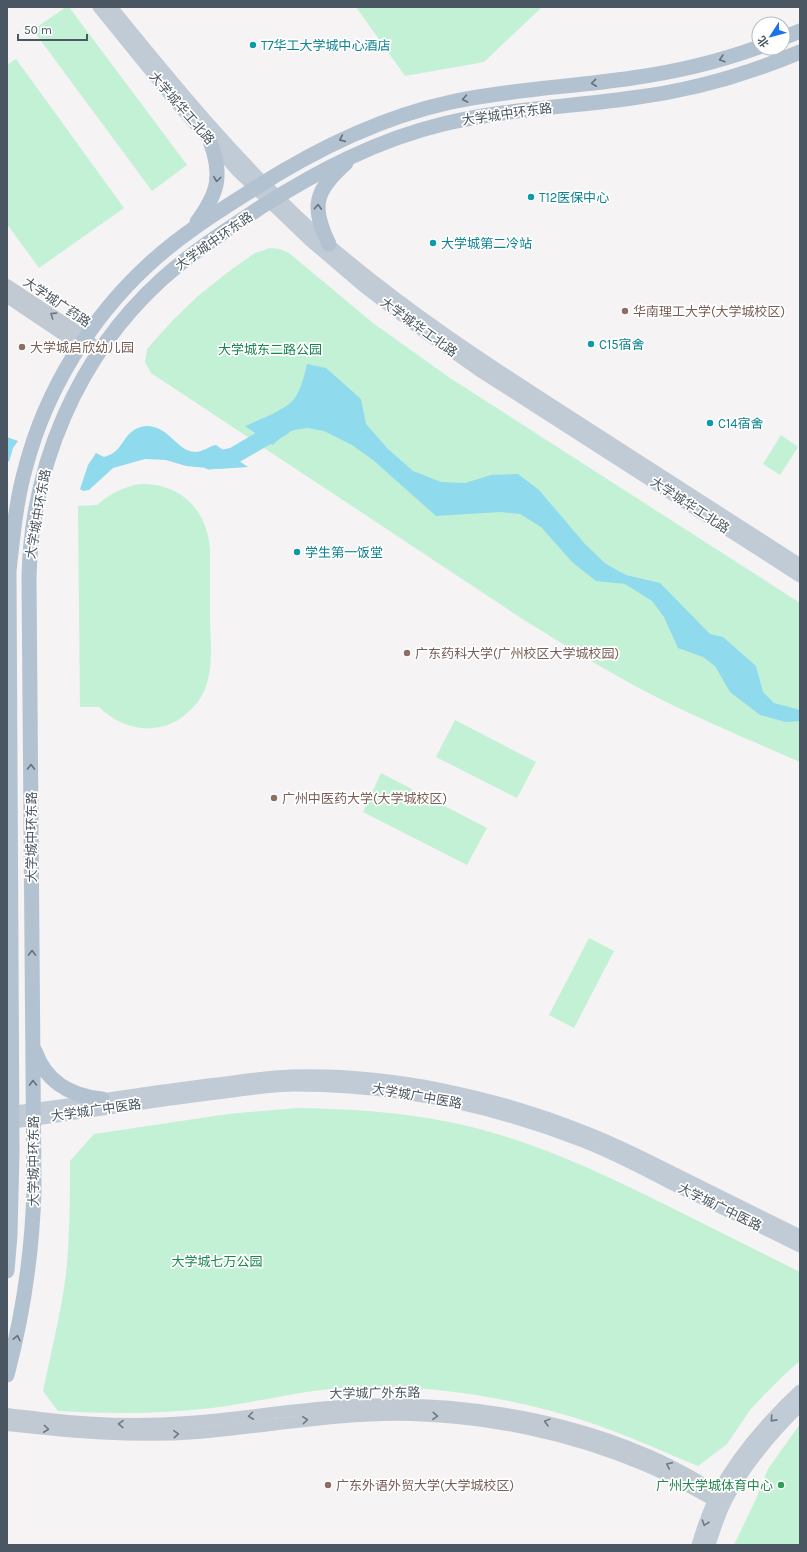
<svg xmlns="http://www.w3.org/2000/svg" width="807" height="1552" font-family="Karla,'Noto Sans SC',sans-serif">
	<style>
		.green { fill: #c3f1d5 }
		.water { fill: #90daee }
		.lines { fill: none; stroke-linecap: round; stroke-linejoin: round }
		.river { stroke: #90daee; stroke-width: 17 }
		.tertiary { stroke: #c1cad2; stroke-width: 12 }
		.secondary { stroke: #c1cbd6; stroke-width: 13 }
		.primary { stroke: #b3c2d1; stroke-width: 15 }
		.oneway { stroke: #64717d }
		.oneway2 { stroke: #6e7983 }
		.oneway3 { stroke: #6e7984 }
		.culture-dot { fill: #0f9aa8; stroke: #fff; stroke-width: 1.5 }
		.education-dot { fill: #8d6e63; stroke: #fff; stroke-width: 1.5 }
		.leisure-dot { fill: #2e9e5b; stroke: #fff; stroke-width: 1.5 }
		.labels { text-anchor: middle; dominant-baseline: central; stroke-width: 3.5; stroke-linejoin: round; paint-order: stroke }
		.culture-label { font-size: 13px; fill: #0d838f; stroke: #fff; text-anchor: start }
		.street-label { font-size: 13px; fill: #4a5661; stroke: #fff }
		.education-label { font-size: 13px; fill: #785e54; stroke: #fff; text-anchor: start }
		.park-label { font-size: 13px; fill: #17864f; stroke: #fff }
		.leisure-label { font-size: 13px; fill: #27864d; stroke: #fff; text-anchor: end }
	</style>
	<rect width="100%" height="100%" fill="#f5f3f3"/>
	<g class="green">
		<polygon points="66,7 69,7 187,165 152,191 33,30"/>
		<polygon points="356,7 542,7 484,62 405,76"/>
		<polygon points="16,59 124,208 39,268 7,224 7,65"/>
		<path d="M270 248 280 249 289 253 373 323 450 378 800 603V762C741 736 682 712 626 681 590 661 556 640 521 618L151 373 145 362 147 349 173 320 198 296 228 272 255 253Z"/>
		<polygon points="781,435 798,447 780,475 763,464"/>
		<path d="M140 484C180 483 207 509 210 549 210 572 210 596 210 619 211 653 216 690 187 713 180 720 170 725 160 727 137 732 116 723 99 707H80L78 506 97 505C110 494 123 487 140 484Z"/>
		<polygon points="455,720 536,762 517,798 436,757"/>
		<polygon points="381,773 487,828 467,865 363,812"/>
		<polygon points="589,938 614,951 574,1028 549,1015"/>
		<path d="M298 1108C351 1109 403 1112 454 1123 530 1139 599 1172 668 1206 712 1228 756 1250 800 1272V1361L785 1374 764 1395 750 1410 727 1444 698 1466C664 1452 631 1437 597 1425 520 1399 439 1385 358 1387 309 1388 261 1402 212 1408 160 1414 110 1414 58 1411L43 1391C51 1352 61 1313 66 1274 70 1236 70 1198 70 1161L94 1134 228 1114Z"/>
		<polygon points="800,1424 800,1545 734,1545 755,1501 768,1469"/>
	</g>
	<g class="water">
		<path d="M307 364 326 368 361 399 366 424 388 449 413 471 441 482 465 483 491 475 518 474 539 490 585 544 606 564 626 575 660 583 710 634 723 637 756 666 763 692 774 703 800 710V721L786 722 760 715 730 692 715 666 703 657 678 648 664 617 652 601 625 584 596 581 573 563 541 527 520 514 501 512 436 516 373 460 352 445 324 431 307 428 294 430 284 434 273 445 245 426C257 421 287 409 294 399 301 390 304 376 307 364Z"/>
		<path d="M146 426C170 426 176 451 195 452 203 452 209 446 216 445L248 467 218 469 186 466 166 460 145 459 113 468 89 490 83 491 80 489 88 465 96 453 104 457C126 452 121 429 146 426Z"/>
		<polygon points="7,437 18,441 13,448 9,462 7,460"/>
	</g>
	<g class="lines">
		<polyline class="river" points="210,461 233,456 283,427"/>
		<g class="tertiary">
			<polyline points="7,285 86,337 99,352"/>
			<polyline points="7,297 80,346 89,348"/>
			<path d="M7 1414C18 1416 29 1416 40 1418 89 1424 139 1426 188 1422 244 1418 299 1408 354 1405 465 1400 586 1420 685 1473 699 1480 712 1490 726 1499"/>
			<path d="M7 1425C71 1432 134 1438 198 1433 269 1427 339 1413 411 1415 489 1417 571 1434 644 1465 671 1476 697 1491 722 1505"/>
		</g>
		<g class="secondary">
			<polyline points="99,7 181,108 237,170 310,240 365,287 418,327 479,370 800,576"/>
			<path d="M111 7C175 86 239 164 315 233 395 304 484 362 573 419 649 468 724 516 800 565"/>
			<path d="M7 1113C77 1105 147 1092 217 1084 241 1081 266 1077 291 1076 391 1073 494 1096 587 1133 618 1145 647 1160 677 1175 718 1195 759 1216 800 1236"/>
			<path d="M7 1123C77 1114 147 1101 217 1093 243 1090 269 1085 295 1085 394 1085 491 1105 583 1141 614 1153 644 1169 673 1184 716 1205 758 1225 800 1246"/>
			<path d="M698 1545C703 1528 709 1512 716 1496 737 1457 768 1421 800 1391"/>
			<path d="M709 1545C714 1530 718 1516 725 1502 743 1466 772 1433 800 1405"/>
		</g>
		<g class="primary">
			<polyline points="783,38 800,31"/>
			<path d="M197 222C218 193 223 176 210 141"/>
			<path d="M329 244C311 207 314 191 346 163"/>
			<path d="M35 1051C46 1082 71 1096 102 1099"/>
			<path d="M7 1271 10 1235 12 1153 9 571C13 536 16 500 26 466 46 390 90 319 147 266 178 237 214 214 249 192 312 151 378 118 451 102 511 89 572 87 632 78 675 72 718 62 759 47"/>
			<path d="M7 1375C23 1315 32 1254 34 1191L29 578C31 465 78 356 161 280 192 252 227 230 261 207 318 171 377 140 443 124 505 109 568 107 632 98 689 91 746 75 800 52"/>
		</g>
	</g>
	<defs><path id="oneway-chevron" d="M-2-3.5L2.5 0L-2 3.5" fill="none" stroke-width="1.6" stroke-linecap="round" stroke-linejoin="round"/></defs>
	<g class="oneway">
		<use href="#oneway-chevron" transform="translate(722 59) rotate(164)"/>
		<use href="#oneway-chevron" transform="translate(594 83) rotate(174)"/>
		<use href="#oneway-chevron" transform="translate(465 99) rotate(169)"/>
		<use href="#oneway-chevron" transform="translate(342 139) rotate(156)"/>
		<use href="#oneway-chevron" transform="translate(217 179) rotate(97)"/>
		<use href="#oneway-chevron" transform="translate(318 207) rotate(-87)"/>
		<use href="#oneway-chevron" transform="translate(31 767) rotate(-90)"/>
		<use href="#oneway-chevron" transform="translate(32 953) rotate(-90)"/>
		<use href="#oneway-chevron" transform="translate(33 1083) rotate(-91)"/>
		<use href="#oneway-chevron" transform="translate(17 1338) rotate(-77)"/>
	</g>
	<g class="oneway2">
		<use href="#oneway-chevron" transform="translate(53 315) rotate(-147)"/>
		<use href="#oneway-chevron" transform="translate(251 1416) rotate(173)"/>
		<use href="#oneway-chevron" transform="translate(435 1416) rotate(3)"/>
		<use href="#oneway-chevron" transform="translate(305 1420) rotate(-5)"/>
		<use href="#oneway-chevron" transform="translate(547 1422) rotate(-165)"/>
		<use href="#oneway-chevron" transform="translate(121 1424) rotate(-178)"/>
		<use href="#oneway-chevron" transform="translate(46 1429) rotate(6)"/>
		<use href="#oneway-chevron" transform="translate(176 1434) rotate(-4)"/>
		<use href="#oneway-chevron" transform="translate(669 1465) rotate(-155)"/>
	</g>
	<g class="oneway3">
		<use href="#oneway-chevron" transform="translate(773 1419) rotate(132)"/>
		<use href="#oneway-chevron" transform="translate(705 1523) rotate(109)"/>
	</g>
	<g class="culture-dot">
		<circle cx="253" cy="45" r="4"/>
		<circle cx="531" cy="197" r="4"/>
		<circle cx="433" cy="243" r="4"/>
		<circle cx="591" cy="344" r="4"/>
		<circle cx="710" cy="423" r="4"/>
		<circle cx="297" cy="552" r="4"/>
	</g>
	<g class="education-dot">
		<circle cx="625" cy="311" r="4"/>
		<circle cx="22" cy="347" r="4"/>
		<circle cx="407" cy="653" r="4"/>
		<circle cx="274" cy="798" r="4"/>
		<circle cx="328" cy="1485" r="4"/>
	</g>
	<circle class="leisure-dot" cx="781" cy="1485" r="4"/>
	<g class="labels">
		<g class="culture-label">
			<text x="261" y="45">T7华工大学城中心酒店</text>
			<text x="539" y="197">T12医保中心</text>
			<text x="441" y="243">大学城第二冷站</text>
			<text x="599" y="344">C15宿舍</text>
			<text x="718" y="423">C14宿舍</text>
			<text x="305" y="552">学生第一饭堂</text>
		</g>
		<g class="street-label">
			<text transform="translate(182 108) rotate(49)">大学城华工北路</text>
			<text transform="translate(507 114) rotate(-8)">大学城中环东路</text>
			<text transform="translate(214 241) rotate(-35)">大学城中环东路</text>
			<text transform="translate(57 302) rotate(34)">大学城广药路</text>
			<text transform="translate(419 327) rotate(36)">大学城华工北路</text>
			<text transform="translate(690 505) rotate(33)">大学城华工北路</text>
			<text transform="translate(38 514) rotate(-80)">大学城中环东路</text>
			<text transform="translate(31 837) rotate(-90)">大学城中环东路</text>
			<text transform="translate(417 1096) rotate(10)">大学城广中医路</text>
			<text transform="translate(96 1110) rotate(-8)">大学城广中医路</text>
			<text transform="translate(33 1161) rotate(-90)">大学城中环东路</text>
			<text transform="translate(720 1207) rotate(26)">大学城广中医路</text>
			<text transform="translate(375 1393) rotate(-1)">大学城广外东路</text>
		</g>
		<g class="education-label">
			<text x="633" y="311">华南理工大学(大学城校区)</text>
			<text x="30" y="347">大学城启欣幼儿园</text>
			<text x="415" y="653">广东药科大学(广州校区大学城校园)</text>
			<text x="282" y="798">广州中医药大学(大学城校区)</text>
			<text x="336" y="1485">广东外语外贸大学(大学城校区)</text>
		</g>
		<g class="park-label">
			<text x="270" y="349">大学城东二路公园</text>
			<text x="217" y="1261">大学城七万公园</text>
		</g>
		<g class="leisure-label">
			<text x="773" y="1485">广州大学城体育中心</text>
		</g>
	</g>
	<rect width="807" height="1552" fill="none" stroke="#4a5661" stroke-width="16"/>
	<g transform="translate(771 36) rotate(234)"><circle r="19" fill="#ffffff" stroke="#b7bbc0"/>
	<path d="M0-3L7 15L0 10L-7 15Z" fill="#1a73e8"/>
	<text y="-6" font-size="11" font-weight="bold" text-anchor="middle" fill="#4a5661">北</text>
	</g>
	<path d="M18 34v6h69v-6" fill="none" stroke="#4a5661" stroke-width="2"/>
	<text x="24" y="34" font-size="12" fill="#4a5661" stroke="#ffffff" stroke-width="3" paint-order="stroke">50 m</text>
</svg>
